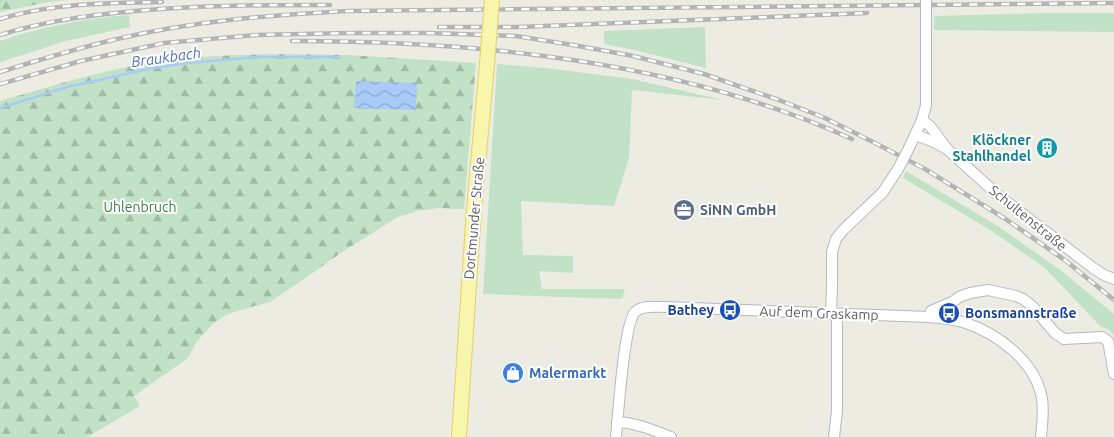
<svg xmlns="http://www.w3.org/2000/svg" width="1114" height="437" font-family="Ubuntu,sans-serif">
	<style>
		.green { fill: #c1e2c6 }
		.forest { fill: url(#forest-firs) }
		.water { fill: url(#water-waves) }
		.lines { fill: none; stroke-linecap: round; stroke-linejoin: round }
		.stream { stroke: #a8cbf8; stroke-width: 2.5 }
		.minor-casing { stroke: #b6b8bc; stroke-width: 12 }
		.major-casing { stroke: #e5d164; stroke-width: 16 }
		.minor { stroke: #fff; stroke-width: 10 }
		.major { stroke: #f8f5ad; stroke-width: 14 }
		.rail-casing { stroke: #b3b4b4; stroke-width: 4.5 }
		.rail { stroke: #fff; stroke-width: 2.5; stroke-dasharray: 8; stroke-linecap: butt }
		.minor-bridge-casing { stroke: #b6b8bc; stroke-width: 12; stroke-linecap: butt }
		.major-bridge-casing { stroke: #e5d164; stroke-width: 16; stroke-linecap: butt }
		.minor-bridge { stroke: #fff; stroke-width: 10 }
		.major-bridge { stroke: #f8f5ad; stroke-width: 14 }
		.labels { text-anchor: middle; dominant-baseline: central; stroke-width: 4; stroke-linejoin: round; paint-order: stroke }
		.culture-label { font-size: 14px; font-weight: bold; fill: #0d838f; stroke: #fff; text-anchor: end }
		.park-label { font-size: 14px; fill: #3c8148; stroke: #fff }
		.service-label { font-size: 14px; font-weight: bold; fill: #4e5e75; stroke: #fff; text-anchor: start }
		.street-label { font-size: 14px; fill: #5b5e63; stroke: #fff }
		.transit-label { font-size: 14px; font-weight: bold; fill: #164399; stroke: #fff; text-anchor: end }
		.shop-label { font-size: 14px; font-weight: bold; fill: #366cbe; stroke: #fff; text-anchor: start }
		.water-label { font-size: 15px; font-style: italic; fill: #4d74b9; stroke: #fff }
	</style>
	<defs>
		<pattern id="forest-firs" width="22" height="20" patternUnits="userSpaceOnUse" patternTransform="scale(1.25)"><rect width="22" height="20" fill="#c1e2c6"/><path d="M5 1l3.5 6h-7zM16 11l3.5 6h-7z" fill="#a0baa4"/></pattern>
		<pattern id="water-waves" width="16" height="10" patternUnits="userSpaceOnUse" patternTransform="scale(1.25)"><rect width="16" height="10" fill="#a8cbf8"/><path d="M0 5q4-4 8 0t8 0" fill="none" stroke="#8ca8cc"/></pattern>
	</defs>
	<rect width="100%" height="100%" fill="#edece3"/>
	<g class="green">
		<polygon points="1043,13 1114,13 1114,32 934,30 934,16"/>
		<path d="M129 15 130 27 66 41 0 62V41C40 27 87 18 129 15Z"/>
		<polygon points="705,27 706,68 634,50 604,44 604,31"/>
		<polygon points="497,64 546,68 632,79 723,100 632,90 629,158 614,206 521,201 523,255 573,256 573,273 539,271 542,289 625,289 622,299 483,294"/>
		<polygon points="906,171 999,227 1059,269 1114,314 1114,335 1109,330 1100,326 1044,267 987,228 903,178"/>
	</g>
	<g class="forest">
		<polygon points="0,0 68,0 49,2 0,12"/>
		<path d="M278 54 349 55 476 63 464 209 439 208 418 211 398 217 339 254 310 275 270 302 237 311 224 316 213 324 197 341 188 358 134 396 140 406 87 437H0V101C55 85 110 68 167 60 204 56 241 55 278 54Z"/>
	</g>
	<polygon class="water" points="356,81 417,83 416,110 354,108"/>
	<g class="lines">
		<polyline class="stream" points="0,108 67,87 153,68 188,63 256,57 339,57"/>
		<g class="minor-casing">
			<g id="minor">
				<polyline points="922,120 930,126 948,150 998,195 1093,268 1104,275 1114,279"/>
				<polyline points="916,135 934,142 947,149"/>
				<polyline points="907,152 922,120 926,105 926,16"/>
				<polyline points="831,314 832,285 832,252 836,239 843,230 883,192 898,169"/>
				<polyline points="929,317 931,311 954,301 959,297 970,293 988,290 1016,296 1023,299 1032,306 1055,333 1064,339 1102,337 1108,341 1114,374"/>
				<path d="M617 422C637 423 653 430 671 437"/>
				<path d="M616 437C618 416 624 324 635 312 642 305 656 307 665 307L929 317C941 318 952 319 963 322 997 333 1036 361 1042 399 1044 411 1042 425 1041 437"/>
				<polyline points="834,437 837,411 837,314"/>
			</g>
		</g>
		<g class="major-casing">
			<polyline id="major" points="459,437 474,209 487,64"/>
		</g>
		<use href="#minor" class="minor"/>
		<use href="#major" class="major"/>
		<g class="rail-casing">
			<g id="rail">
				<path d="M0 19C53 3 108 3 162 2"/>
				<polyline points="439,27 519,27 867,13"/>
				<path d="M0 35C44 21 89 15 135 11 200 5 265 5 330 5"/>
				<path d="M292 41C480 41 679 61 852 139"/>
				<path d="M0 72C39 60 78 48 117 39 193 21 270 15 348 11L1114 3"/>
				<polyline points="0,84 81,61 164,43 257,35 349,33 428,33 516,36 579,46 633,56 704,74 779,100 825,118 875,143 925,169 1004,218 1066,261 1114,300"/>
			</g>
		</g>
		<use href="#rail" class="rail"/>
		<g class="minor-bridge-casing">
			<g id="minor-bridge">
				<polyline points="926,0 926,16"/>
				<polyline points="898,169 907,152"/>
			</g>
		</g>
		<g class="major-bridge-casing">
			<polyline id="major-bridge" points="487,64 492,0"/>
		</g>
		<use href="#minor-bridge" class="minor-bridge"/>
		<use href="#major-bridge" class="major-bridge"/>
	</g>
	<defs>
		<g id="building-disc" transform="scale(1.125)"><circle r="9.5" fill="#0f9aa8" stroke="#fff"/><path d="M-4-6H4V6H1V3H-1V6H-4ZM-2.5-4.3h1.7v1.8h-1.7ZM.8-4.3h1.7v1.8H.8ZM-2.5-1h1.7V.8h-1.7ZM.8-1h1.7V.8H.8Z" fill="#fff"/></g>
		<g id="office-disc" transform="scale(1.125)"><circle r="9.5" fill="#5c6f8a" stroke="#fff"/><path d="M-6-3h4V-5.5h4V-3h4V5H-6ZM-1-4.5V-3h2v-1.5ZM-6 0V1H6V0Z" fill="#fff"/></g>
		<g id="bus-disc" transform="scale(1.125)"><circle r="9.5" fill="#1a4fb4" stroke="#fff"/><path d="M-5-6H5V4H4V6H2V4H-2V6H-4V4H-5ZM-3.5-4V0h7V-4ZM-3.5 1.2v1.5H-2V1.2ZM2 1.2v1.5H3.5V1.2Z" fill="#fff"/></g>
		<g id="shop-disc" transform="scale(1.125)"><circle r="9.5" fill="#3f7fe0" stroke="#fff"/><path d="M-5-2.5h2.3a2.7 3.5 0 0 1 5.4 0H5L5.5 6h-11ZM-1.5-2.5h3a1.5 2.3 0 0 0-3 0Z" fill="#fff"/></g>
	</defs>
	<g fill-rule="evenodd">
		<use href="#building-disc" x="1047" y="148"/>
		<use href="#office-disc" x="684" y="210"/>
		<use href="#bus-disc" x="730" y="310"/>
		<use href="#bus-disc" x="949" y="313"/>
		<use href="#shop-disc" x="513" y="373"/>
	</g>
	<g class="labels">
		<g class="culture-label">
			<text x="1031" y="140">Klöckner<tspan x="1031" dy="16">Stahlhandel</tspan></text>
		</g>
		<g class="park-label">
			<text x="140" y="207">Uhlenbruch</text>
		</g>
		<g class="service-label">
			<text x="700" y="210">SiNN GmbH</text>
		</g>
		<g class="street-label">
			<text transform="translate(474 218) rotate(-85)">Dortmunder Straße</text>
			<text transform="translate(1028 218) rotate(39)">Schultenstraße</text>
			<text transform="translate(819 313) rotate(2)">Auf dem Graskamp</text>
		</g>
		<g class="transit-label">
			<text x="714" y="310">Bathey</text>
			<text x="965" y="313" text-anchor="start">Bonsmannstraße</text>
		</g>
		<g class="shop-label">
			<text x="529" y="373">Malermarkt</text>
		</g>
		<g class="water-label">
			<text transform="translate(166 57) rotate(-8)">Braukbach</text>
		</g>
	</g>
</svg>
